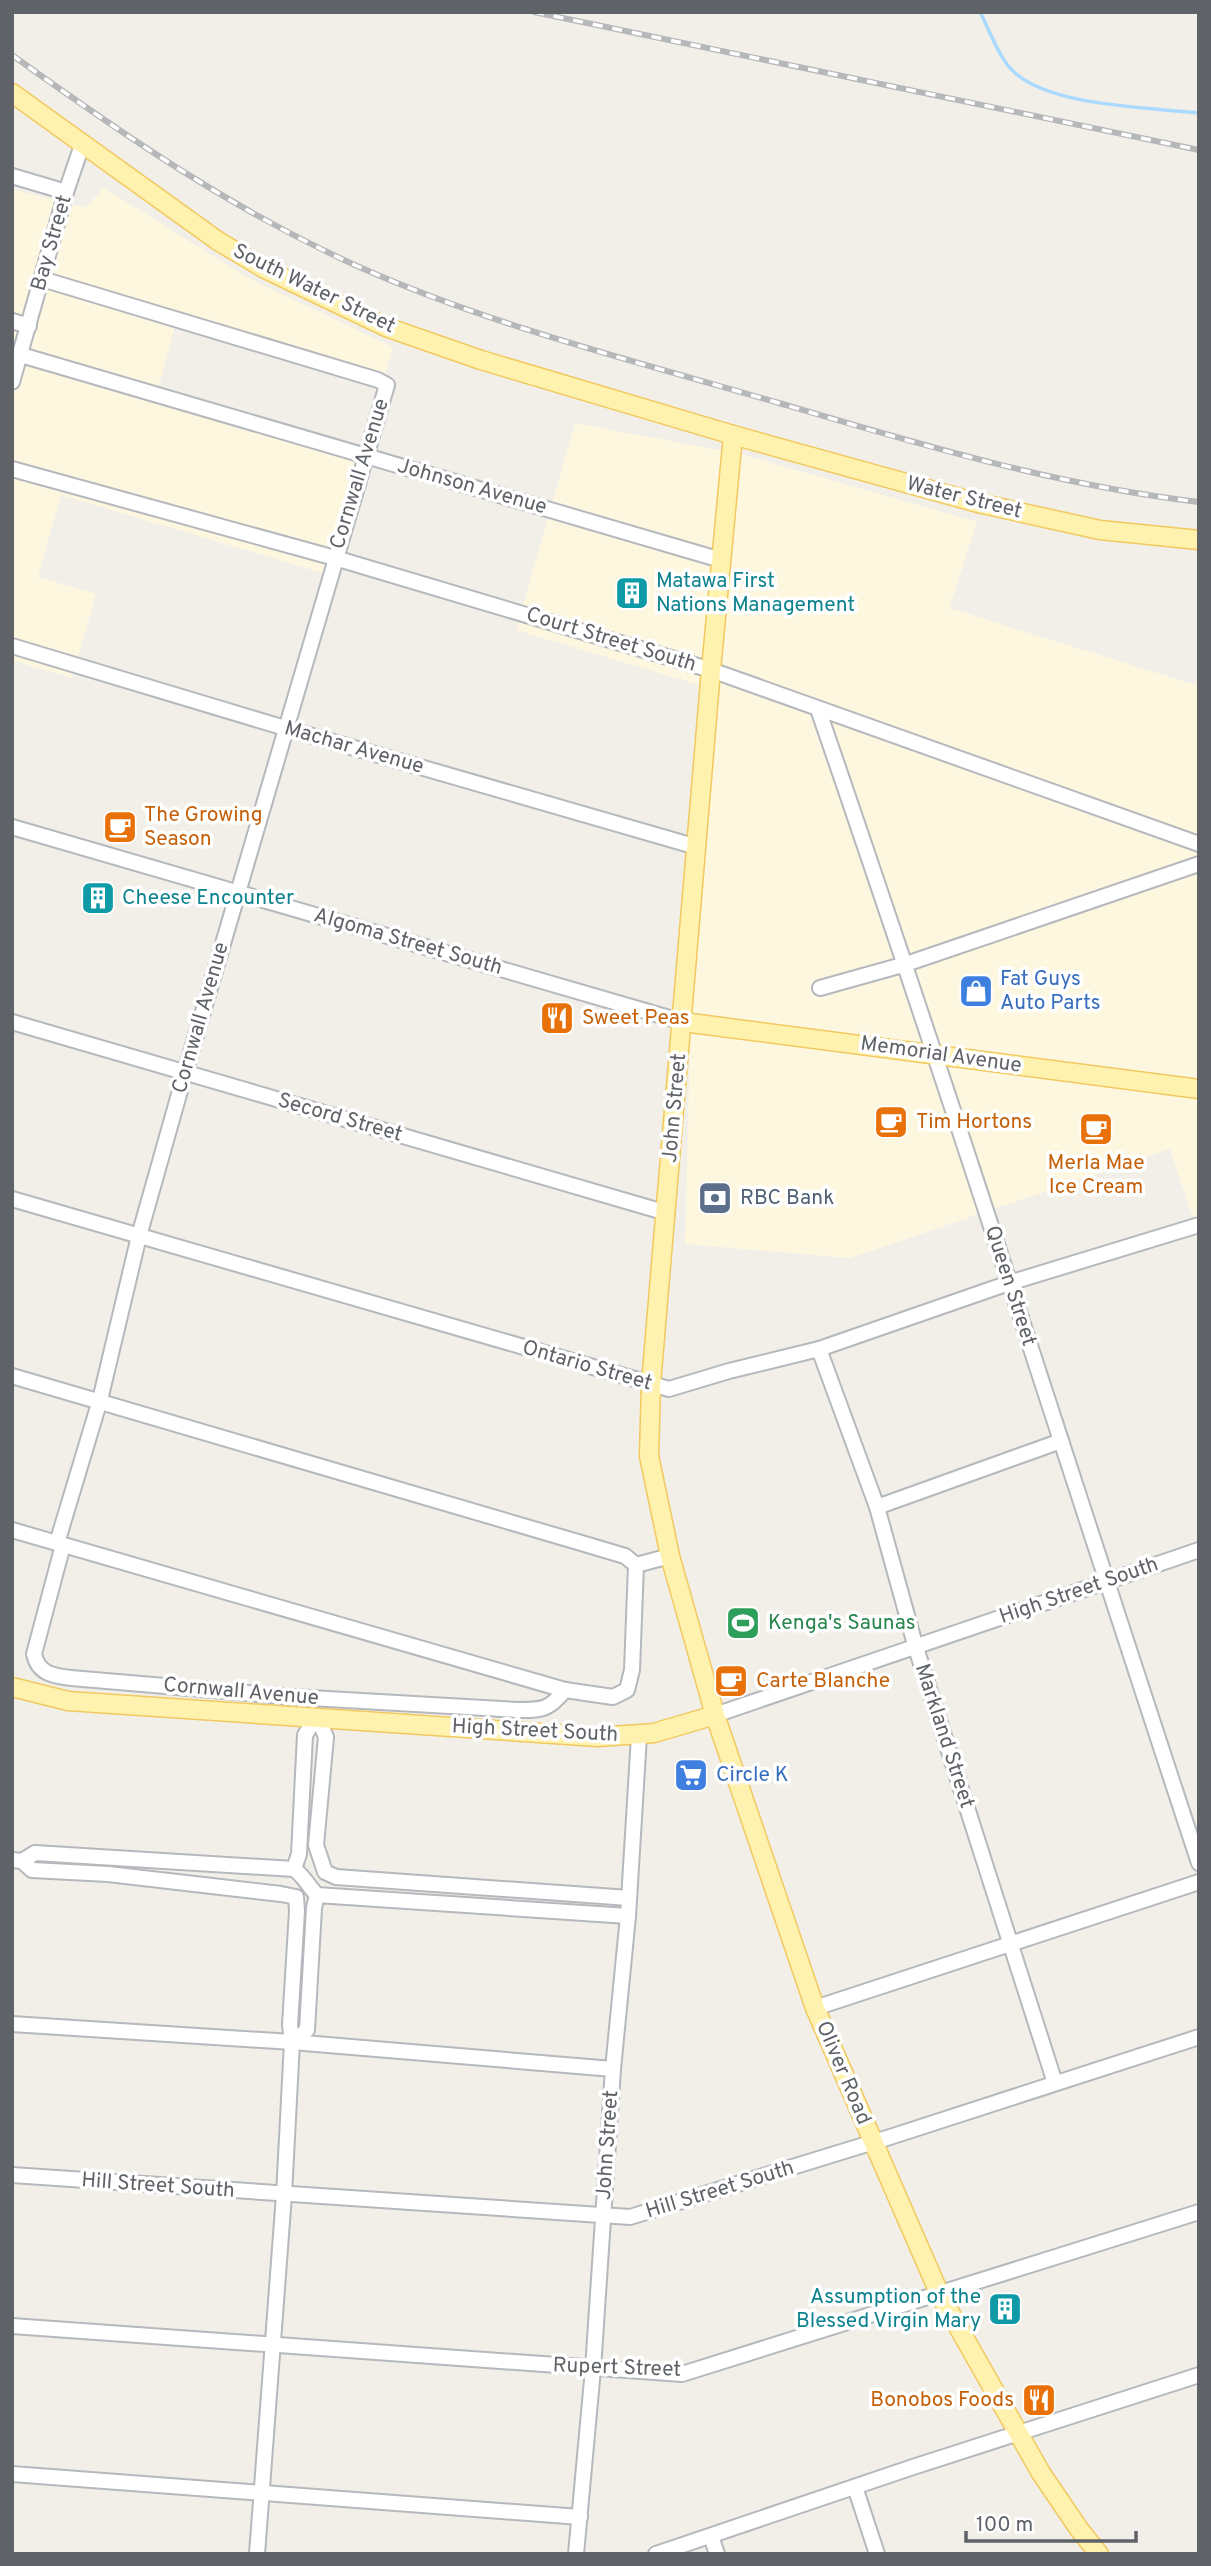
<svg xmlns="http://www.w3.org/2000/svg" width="1211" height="2566" font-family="Overpass,sans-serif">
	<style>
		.commercial { fill: #fef7e0 }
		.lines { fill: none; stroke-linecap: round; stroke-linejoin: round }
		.stream { stroke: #aadaff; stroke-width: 3.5 }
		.minor-casing { stroke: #b5b8bc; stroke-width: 18 }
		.major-casing { stroke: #f2c960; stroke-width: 21 }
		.minor { stroke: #fff; stroke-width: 14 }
		.major { stroke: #fff2af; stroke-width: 18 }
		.rail-casing { stroke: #b6b7b8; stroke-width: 6 }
		.rail { stroke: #fff; stroke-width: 3.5; stroke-dasharray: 10; stroke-linecap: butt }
		.labels { text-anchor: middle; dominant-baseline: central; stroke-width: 7; stroke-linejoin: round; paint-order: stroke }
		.street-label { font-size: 21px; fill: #5f6368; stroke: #fff }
		.culture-label { font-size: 21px; fill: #0d838f; stroke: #fff; text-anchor: start }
		.food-label { font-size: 21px; fill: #c56008; stroke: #fff; text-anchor: start }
		.shop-label { font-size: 21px; fill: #366cbe; stroke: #fff; text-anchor: start }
		.service-label { font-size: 21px; fill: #4e5e75; stroke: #fff; text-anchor: start }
		.leisure-label { font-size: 21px; fill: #27864d; stroke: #fff; text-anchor: start }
	</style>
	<rect width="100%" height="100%" fill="#f1efe8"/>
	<g class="commercial">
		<polygon points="104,188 250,279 393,347 384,378 176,322 155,401 360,460 323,573 61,495 38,577 96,594 72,678 12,660 12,189 85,208"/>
		<polygon points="575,423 744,455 977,522 949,608 1199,686 1199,1235 1170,1149 850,1258 685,1244 699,685 516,630"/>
	</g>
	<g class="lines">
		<path class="stream" d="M980 12C990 31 999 59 1015 73 1055 107 1147 107 1199 113"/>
		<g class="minor-casing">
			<g id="minor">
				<polyline points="12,176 66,192"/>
				<polyline points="42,279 378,380 387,385 185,1073 139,1236 100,1400 57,1543"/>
				<polyline points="12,321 29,326"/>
				<polyline points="21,355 721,560"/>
				<polyline points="12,382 66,192 82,145"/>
				<polyline points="12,469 335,558 711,670 1199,844"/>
				<polyline points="12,646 285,728 697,847"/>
				<path d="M818 709C950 1092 1072 1478 1199 1863"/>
				<polyline points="12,827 683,1022"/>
				<polyline points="820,988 906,964 1199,864"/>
				<polyline points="12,1022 667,1213"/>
				<polyline points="12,1199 669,1389 729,1371 819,1349 1009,1283 1199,1225"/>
				<polyline points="819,1349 877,1507 916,1648 1055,2083"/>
				<polyline points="12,1376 588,1545 625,1556 636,1565"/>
				<polyline points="877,1507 1061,1441"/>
				<polyline points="12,1530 565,1690 613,1697 627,1690 632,1670 636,1565"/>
				<path d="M63 1545 34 1654C38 1674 54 1676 71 1678L293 1697 517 1710C543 1710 549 1710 565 1690"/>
				<polyline points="636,1565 670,1556"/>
				<polyline points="715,1715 1199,1550"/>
				<polyline points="317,1716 326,1737 316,1845 325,1872 336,1877 629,1898"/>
				<polyline points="12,1860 22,1861 32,1870 108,1874 281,1894 296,1897 297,1911 290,2025 292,2042 284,2195 257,2554"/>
				<polyline points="22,1861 35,1853 294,1869"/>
				<polyline points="294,1869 299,1854 305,1735 317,1716"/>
				<path d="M294 1869C304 1876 309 1887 317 1895"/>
				<polyline points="815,2008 1199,1882"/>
				<polyline points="12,2024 292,2042 613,2069"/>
				<polyline points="292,2042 307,2030 314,1908 317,1895 628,1916"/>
				<polyline points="12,2175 630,2217 890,2137 1199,2037"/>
				<polyline points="12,2326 682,2374 1199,2212"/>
				<polyline points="12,2474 580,2517"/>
				<polyline points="855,2487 877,2554"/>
				<polyline points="711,2536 717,2554"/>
				<polyline points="576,2554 593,2369 613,2069 628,1916 639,1736"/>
				<polyline points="656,2554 913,2467 1199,2375"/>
			</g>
		</g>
		<g class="major-casing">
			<g id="major">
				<polyline points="12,93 218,241 265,269 386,327 481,360 733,435 978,503 1100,530 1199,540"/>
				<polyline points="733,435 711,670 651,1384 649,1456 670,1556 715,1715 815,2008 940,2295 1041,2473 1079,2529 1099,2554"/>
				<polyline points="683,1022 1199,1089"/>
				<polyline points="12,1687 68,1701 598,1737 654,1733 715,1715"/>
			</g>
		</g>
		<use href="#minor" class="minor"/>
		<use href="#major" class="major"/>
		<g class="rail-casing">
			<g id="rail">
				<polyline points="534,12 1199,150"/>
				<path d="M12 55C125 136 230 208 357 266 492 326 638 362 779 403 918 444 1055 485 1199 502"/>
			</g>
		</g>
		<use href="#rail" class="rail"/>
	</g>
	<defs>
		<g id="building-square" transform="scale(1.75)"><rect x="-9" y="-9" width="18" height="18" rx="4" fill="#0f9aa8" stroke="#fff"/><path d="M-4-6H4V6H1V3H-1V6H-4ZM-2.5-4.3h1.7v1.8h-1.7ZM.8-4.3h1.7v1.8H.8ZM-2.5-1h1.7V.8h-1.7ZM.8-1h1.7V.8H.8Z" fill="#fff"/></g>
		<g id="cafe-square" transform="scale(1.75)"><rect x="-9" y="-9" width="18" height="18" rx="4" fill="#e8710a" stroke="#fff"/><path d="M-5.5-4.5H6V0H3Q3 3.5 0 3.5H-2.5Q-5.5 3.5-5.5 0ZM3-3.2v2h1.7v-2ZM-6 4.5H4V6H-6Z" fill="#fff"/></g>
		<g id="shop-square" transform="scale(1.75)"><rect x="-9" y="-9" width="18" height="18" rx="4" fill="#3f7fe0" stroke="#fff"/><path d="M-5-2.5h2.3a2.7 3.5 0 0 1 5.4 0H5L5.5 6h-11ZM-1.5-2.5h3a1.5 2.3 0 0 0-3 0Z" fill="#fff"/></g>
		<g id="restaurant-square" transform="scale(1.75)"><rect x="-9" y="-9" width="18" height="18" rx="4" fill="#e8710a" stroke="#fff"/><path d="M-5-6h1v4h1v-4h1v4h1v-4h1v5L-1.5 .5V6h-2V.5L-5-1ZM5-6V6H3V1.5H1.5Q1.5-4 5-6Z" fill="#fff"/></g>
		<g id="bank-square" transform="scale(1.75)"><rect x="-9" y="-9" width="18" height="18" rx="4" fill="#5c6f8a" stroke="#fff"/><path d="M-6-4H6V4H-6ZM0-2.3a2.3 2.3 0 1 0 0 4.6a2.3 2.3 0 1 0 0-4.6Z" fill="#fff"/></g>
		<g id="stadium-square" transform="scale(1.75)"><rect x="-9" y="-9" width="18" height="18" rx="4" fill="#2e9e5b" stroke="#fff"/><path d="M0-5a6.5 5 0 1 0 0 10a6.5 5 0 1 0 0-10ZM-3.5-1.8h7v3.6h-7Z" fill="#fff"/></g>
		<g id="supermarket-square" transform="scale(1.75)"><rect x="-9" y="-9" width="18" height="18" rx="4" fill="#3f7fe0" stroke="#fff"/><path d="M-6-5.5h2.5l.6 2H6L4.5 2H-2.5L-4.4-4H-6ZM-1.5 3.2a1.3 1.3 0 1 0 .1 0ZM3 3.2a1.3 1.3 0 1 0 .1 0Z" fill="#fff"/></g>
	</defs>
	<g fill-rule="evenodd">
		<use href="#building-square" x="632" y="593"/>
		<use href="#cafe-square" x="120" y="827"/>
		<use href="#building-square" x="98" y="898"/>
		<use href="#shop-square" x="976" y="991"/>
		<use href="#restaurant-square" x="557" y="1018"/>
		<use href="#cafe-square" x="891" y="1122"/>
		<use href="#cafe-square" x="1096" y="1129"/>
		<use href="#bank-square" x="715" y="1198"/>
		<use href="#stadium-square" x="743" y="1623"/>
		<use href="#cafe-square" x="731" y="1681"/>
		<use href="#supermarket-square" x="691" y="1775"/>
		<use href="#building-square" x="1005" y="2309"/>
		<use href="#restaurant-square" x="1039" y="2400"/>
	</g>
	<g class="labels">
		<g class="street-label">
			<text transform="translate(52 243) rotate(-74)">Bay Street</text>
			<text transform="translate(314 289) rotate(26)">South Water Street</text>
			<text transform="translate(360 474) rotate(-73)">Cornwall Avenue</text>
			<text transform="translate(472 487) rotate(16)">Johnson Avenue</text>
			<text transform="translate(964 498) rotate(14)">Water Street</text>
			<text transform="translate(611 640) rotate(17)">Court Street South</text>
			<text transform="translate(354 748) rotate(16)">Machar Avenue</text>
			<text transform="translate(408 942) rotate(16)">Algoma Street South</text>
			<text transform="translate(201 1018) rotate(-74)">Cornwall Avenue</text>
			<text transform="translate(941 1055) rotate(8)">Memorial Avenue</text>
			<text transform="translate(675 1108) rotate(-85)">John Street</text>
			<text transform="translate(340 1118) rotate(16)">Secord Street</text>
			<text transform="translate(1010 1286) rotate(72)">Queen Street</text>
			<text transform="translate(587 1366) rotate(16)">Ontario Street</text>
			<text transform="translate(1079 1591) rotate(-19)">High Street South</text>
			<text transform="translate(241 1692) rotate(5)">Cornwall Avenue</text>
			<text transform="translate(535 1731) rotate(3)">High Street South</text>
			<text transform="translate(944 1736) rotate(72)">Markland Street</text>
			<text transform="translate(843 2073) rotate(67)">Oliver Road</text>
			<text transform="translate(608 2145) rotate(-86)">John Street</text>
			<text transform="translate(158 2186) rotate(4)">Hill Street South</text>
			<text transform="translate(720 2190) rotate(-17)">Hill Street South</text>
			<text transform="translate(617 2368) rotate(2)">Rupert Street</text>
		</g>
		<g class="culture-label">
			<text x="656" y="581">Matawa First<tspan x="656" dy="24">Nations Management</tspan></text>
			<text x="122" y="898">Cheese Encounter</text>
			<text x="981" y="2297" text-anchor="end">Assumption of the<tspan x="981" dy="24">Blessed Virgin Mary</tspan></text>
		</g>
		<g class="food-label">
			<text x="144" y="815">The Growing<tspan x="144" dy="24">Season</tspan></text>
			<text x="582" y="1018">Sweet Peas</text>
			<text x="916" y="1122">Tim Hortons</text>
			<text x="1096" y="1163" text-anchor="middle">Merla Mae<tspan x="1096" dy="24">Ice Cream</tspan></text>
			<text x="756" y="1681">Carte Blanche</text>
			<text x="1014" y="2400" text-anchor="end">Bonobos Foods</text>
		</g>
		<g class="shop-label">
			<text x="1000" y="979">Fat Guys<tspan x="1000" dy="24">Auto Parts</tspan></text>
			<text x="716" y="1775">Circle K</text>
		</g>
		<g class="service-label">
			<text x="740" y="1198">RBC Bank</text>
		</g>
		<g class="leisure-label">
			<text x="768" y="1623">Kenga's Saunas</text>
		</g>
	</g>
	<rect width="1211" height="2566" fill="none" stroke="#5f6368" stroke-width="28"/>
	<path d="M966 2531v10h170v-10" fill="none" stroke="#5f6368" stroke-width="3.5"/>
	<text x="976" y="2531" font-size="21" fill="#5f6368" stroke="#ffffff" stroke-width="5" paint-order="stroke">100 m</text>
</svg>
